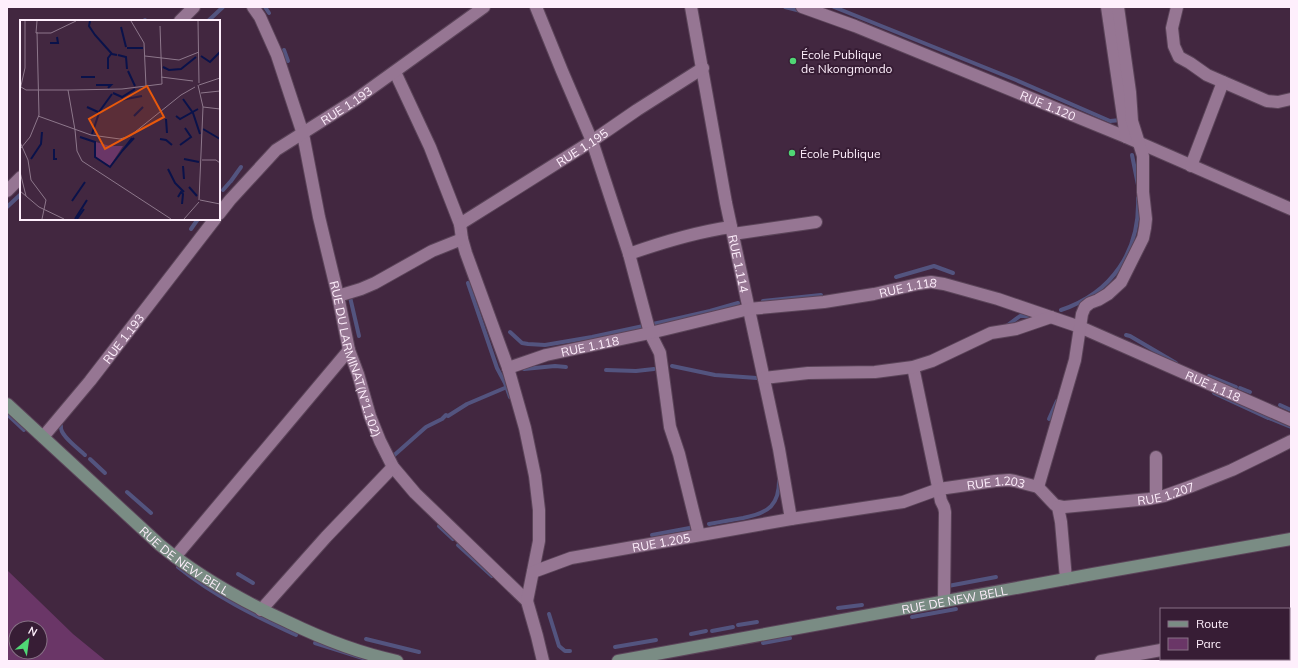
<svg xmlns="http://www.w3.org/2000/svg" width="1298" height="668" font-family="Mulish,sans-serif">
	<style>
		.green { fill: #6a3667; fill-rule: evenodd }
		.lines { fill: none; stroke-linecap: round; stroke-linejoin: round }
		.stream { stroke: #53547f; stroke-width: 4 }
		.street-casing { stroke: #5b4459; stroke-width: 14 }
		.secondary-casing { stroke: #5b4459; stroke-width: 14 }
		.street { stroke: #967693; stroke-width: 12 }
		.secondary { stroke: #7a8c84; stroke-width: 12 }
		.poi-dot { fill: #50d675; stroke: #371d35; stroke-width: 1.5 }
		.labels { text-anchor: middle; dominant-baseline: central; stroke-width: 4; stroke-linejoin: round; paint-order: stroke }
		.poi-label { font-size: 12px; fill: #feeffc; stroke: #371d35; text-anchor: start }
		.street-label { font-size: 12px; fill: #feeffc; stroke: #371d35 }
		.inset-river { fill: none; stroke: #0a124a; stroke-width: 2 }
		.inset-road { fill: none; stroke: #8d778b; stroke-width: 1 }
		.view { fill: #e8590c; fill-opacity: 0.15; stroke: #e8590c; stroke-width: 2 }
		.inset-edge { fill: none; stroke: #feeffc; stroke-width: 2 }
	</style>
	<rect width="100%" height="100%" fill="#422740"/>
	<path class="green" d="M7 570 73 634 106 661H7ZM16 628H40V652H16Z"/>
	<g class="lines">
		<g class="stream">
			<polyline points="265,7 269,13"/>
			<polyline points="785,7 801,11"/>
			<polyline points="834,7 1016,80 1110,121 1121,120"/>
			<polyline points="144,21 145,20"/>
			<polyline points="208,21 223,7"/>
			<polyline points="284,50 288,61"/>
			<polyline points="1132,155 1138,185"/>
			<polyline points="231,181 241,167"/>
			<polyline points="223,190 230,182"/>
			<polyline points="7,207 21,194"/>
			<polyline points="191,229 198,219"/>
			<polyline points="896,277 934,266 953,273"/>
			<polyline points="468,283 497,368 505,383 510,397"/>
			<polyline points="350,297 359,336"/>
			<polyline points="763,301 821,295"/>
			<path d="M1061 310C1112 293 1140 251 1138 198"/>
			<polyline points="1005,327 1020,316 1033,316"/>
			<polyline points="510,332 522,343 528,344 545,345 592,337 662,322 710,311 738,303"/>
			<polyline points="1126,335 1130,336 1176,363"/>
			<polyline points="672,366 715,375 757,378"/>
			<polyline points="524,369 555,366 566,367"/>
			<polyline points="606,370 636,371 654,369"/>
			<polyline points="1209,376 1236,387"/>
			<polyline points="1240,388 1250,392"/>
			<polyline points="1214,393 1268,418"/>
			<polyline points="1280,405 1291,410"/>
			<polyline points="7,414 24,430"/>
			<polyline points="1269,418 1291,427"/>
			<polyline points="1049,419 1057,401"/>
			<path d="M61 426C59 435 78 448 85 455"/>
			<polyline points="391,458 426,427 442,419 446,415 448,416 467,404 507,387"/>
			<polyline points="90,459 105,473"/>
			<polyline points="127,492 151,513"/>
			<path d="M709 524C720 522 731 520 743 518 769 513 780 505 779 477"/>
			<polyline points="439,526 453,539"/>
			<polyline points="652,535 695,527"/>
			<polyline points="458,545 492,576"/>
			<path d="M178 567C214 596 255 616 296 635"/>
			<polyline points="238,574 253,583"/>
			<polyline points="948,586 996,577"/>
			<polyline points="838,608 862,605"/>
			<polyline points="549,614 559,646 565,651 570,651"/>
			<polyline points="912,617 956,609"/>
			<polyline points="738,625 757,622"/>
			<polyline points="712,631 733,627"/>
			<polyline points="691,634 706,631"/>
			<polyline points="366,639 419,652"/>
			<polyline points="315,643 366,659"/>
			<polyline points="763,643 790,638"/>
			<polyline points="615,647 656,640"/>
		</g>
		<g class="street-casing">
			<g id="street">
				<path id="s1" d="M253 7 260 17 277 55 303 134 319 217 338 296 349 350 358 374 370 416 380 441 393 467 415 493 527 601 537 636 543 661"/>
				<polyline points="536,7 562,71 592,141 629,254 650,333 660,353 670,427 679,454 699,535"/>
				<path id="s2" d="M691 7 726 203 779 449 791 519"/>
				<path id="s3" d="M802 7 855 26 1126 137 1291 209"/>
				<polyline points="1107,7 1126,137"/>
				<polyline points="1177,7 1172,28 1174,46 1179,57 1190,63 1207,75 1267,101 1278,102 1291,99"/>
				<polyline points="180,21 194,7"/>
				<polyline points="395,72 430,147 460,224 462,239 466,253 508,368 525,428 535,476 539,510 539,541 527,601"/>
				<polyline points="1191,166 1223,82"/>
				<polyline points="7,191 21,177"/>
				<path id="s4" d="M219 214 230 200 276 150 355 100 484 7"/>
				<path id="s5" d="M460 224 592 141 637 110 703 68"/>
				<polyline points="733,234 816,222"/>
				<path d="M629 254C663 242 696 232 731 227"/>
				<polyline points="338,296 361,289 375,283 432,251 462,239"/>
				<polyline points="913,367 941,501 944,507 945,512 944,601"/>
				<path id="s6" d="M508 368 546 355 650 333 749 309 824 302 874 294 918 284 931 282 944 284 998 299 1080 327 1291 420"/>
				<polyline points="764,378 808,373 875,372 913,367 932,361 991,333 1016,329 1051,317"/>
				<path id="s7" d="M43 437 90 381 215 219"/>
				<polyline points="1156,457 1156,497"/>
				<path id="s8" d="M1038 487 1055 505 1064 507 1149 499 1164 496 1192 486 1232 470 1271 451 1291 441"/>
				<polyline points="1058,507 1061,522 1066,579"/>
				<polyline points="175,557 349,350"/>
				<path id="s9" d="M533 572 571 558 791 519 903 502 939 489 995 481 1009 480 1015 481 1038 487 1075 360 1082 314 1085 307 1090 303 1098 300 1108 294 1121 282 1143 238 1145 228 1146 219 1143 192V156L1132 121 1130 92 1118 7"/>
				<polyline points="261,610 326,537 393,467"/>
				<polyline points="1289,624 1291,624"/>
				<polyline points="1101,661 1161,650"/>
			</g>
		</g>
		<g class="secondary-casing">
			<g id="secondary">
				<path id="s10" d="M7 404 160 545C199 577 242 601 288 622 323 639 359 653 397 661"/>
				<path id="s11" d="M618 661 1093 574 1291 539"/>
			</g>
		</g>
		<use href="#street" class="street"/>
		<use href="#secondary" class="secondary"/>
	</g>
	<g class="poi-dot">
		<circle cx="793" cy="61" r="4"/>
		<circle cx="792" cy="153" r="4"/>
	</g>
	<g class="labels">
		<g class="poi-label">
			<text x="801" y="54">École Publique<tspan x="801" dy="14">de Nkongmondo</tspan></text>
			<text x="800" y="153">École Publique</text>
		</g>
		<g class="street-label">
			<text stroke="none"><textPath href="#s4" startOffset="169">RUE 1.193</textPath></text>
			<text stroke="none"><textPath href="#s3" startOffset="265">RUE 1.120</textPath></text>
			<text stroke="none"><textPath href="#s5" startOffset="144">RUE 1.195</textPath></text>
			<text stroke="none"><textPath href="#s2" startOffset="261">RUE 1.114</textPath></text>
			<text stroke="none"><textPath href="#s6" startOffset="409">RUE 1.118</textPath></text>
			<text stroke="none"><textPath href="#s7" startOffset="127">RUE 1.193</textPath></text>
			<text stroke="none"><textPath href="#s6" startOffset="85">RUE 1.118</textPath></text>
			<text stroke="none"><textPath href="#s1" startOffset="368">RUE DU LARMINAT(N°1.102)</textPath></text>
			<text stroke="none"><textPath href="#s6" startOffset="734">RUE 1.118</textPath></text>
			<text stroke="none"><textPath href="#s9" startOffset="473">RUE 1.203</textPath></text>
			<text stroke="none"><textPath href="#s8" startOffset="137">RUE 1.207</textPath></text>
			<text stroke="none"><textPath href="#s9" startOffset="132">RUE 1.205</textPath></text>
			<text stroke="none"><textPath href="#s10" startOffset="237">RUE DE NEW BELL</textPath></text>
			<text stroke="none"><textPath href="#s11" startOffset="342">RUE DE NEW BELL</textPath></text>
		</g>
	</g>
	<g transform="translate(20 20)">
		<rect width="200" height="200" fill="#422740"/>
		<path d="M76 122 90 126H103L90 146 75 137Z" fill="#6a3667"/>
		<path class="inset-river" d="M70 1 69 6 75 15 92 34 97 35M101 7 106 27M0 17V53M30 23H38L37 17M107 28H123M98 35 106 37 107 49M181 36 190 42 200 32M143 47 149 50 161 49 176 37M88 49V38L91 34M108 51 115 66M61 57H75M76 65H91L88 68M93 73 102 77 115 69M163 79 173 93 180 114M101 80 122 76M67 87 78 92M79 92 92 74M114 96 123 87M156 96 160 99 178 89M146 99 147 113M183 109 200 119M72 114 79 93M60 117 75 122V137L90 147 112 118M140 119 146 120 152 125M160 125 171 117 165 108M34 129V139H37M102 131 114 118M11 139 21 124 22 112M164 139 179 142M163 146 164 159M148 149 155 163 164 172M169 167 177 176M158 177 161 172 163 174 162 184M52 181 65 162M55 199 67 180M57 199 64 189"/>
		<path class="inset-road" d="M111 1 124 23 126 66M178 1 179 63M16 13H31L56 1M16 13 17 1M125 36 159 40 179 32M141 57 173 61M178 65 183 87 179 180M179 65 200 58M1 67 6 70H51L102 69 142 64 140 6M0 70 5 48V1M48 70 55 110M181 73 200 71M183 87 200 89M18 96 71 115 100 119 110 116 161 75 175 67M55 110 57 131 62 141 151 199M0 122 8 140 11 160 26 180 22 199M1 128 10 117 19 95 17 12M182 140H196L200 143M0 152 6 176M0 171 19 187 44 199M180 180 200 184M164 199 179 182"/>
		<path class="view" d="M127 66 144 97 85 129 69 99Z"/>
		<rect width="200" height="200" class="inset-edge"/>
	</g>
	<rect width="1298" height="668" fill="none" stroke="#feeffc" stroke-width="16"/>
	<rect x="1160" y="608" width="130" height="52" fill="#371d35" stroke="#877185"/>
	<rect x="1168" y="621" width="20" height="6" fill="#7a8c84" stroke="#877185"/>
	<text x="1196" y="628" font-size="12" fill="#feeffc">Route</text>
	<rect x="1168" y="638" width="20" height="12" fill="#6a3667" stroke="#877185"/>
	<text x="1196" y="648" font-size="12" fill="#feeffc">Parc</text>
	<g transform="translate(28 640) rotate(29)"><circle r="19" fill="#371d35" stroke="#877185"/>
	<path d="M0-3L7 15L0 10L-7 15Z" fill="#50d675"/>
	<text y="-6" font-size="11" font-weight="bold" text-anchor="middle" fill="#feeffc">N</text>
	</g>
</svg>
